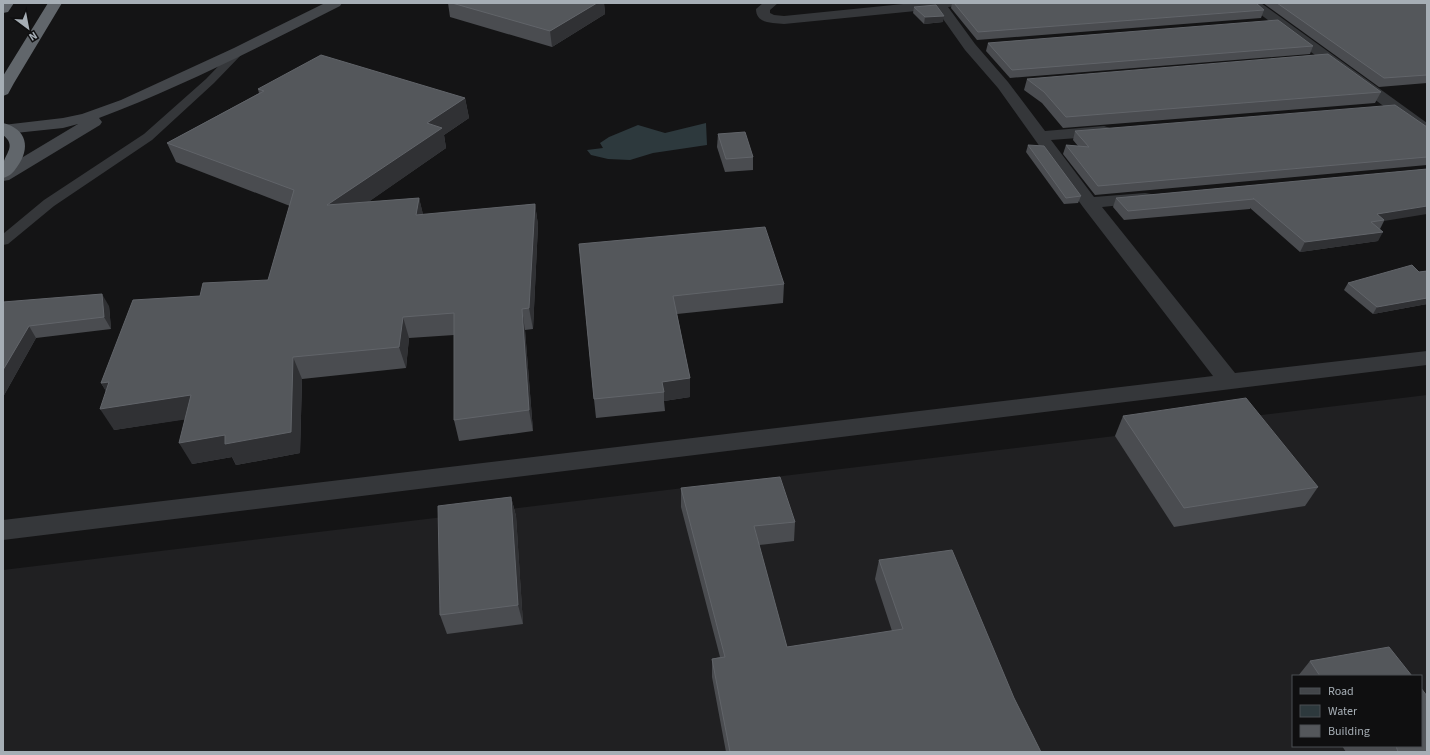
<svg xmlns="http://www.w3.org/2000/svg" width="1430" height="755" font-family="'Source Sans 3',sans-serif">
	<style>
		.built { fill: #202022; fill-rule: evenodd }
		.water { fill: #2d393d }
		.lines { fill: none; stroke-linecap: round; stroke-linejoin: round }
		.lane { fill: #35373a; fill-rule: evenodd }
		.street { fill: #35373a; fill-rule: evenodd }
		.secondary { fill: #43464a; fill-rule: evenodd }
		.highway { fill: #61666b; fill-rule: evenodd }
		.wall { fill: #4a4c50 }
		.shaded-wall { fill: #303134 }
		.building { fill: #54575b; stroke: #616469 }
	</style>
	<rect width="100%" height="100%" fill="#141415"/>
	<path class="built" d="M1427 395V752H3V570L1115 436 1236 418ZM1293 676H1421V746H1293Z"/>
	<polygon class="water" points="706,123 707,145 653,153 630,160 608,159 591,155 587,150 603,148 600,143 609,137 638,125 665,133"/>
	<g class="lines">
		<polygon class="lane" points="239,48 243,49 244,51 243,53 214,83 152,140 54,206 8,244 3,245 3,234 44,200 144,134 206,79 235,49"/>
		<g class="street">
			<path d="M763 3H778L770 10V13L774 15 784 16 913 3H959L957 6 948 7 975 44 1008 82 1045 131 1104 126 1110 128 1112 131 1110 134 1104 136 1051 140 1094 197 1145 193 1151 194 1154 198 1151 202 1102 207 1235 373 1427 351V365L3 540V520L1213 376 1083 207 998 88 965 50 936 9 784 24C773 23 756 24 756 9Z"/>
			<polygon points="1245,3 1261,3 1427,123 1427,136 1421,134"/>
		</g>
		<path class="secondary" d="M325 3H342L340 6C261 46 182 87 99 118L102 122 100 125 9 180 3 181V169L78 124 63 128 6 134 3 133V125L63 118 82 114 121 100 234 48Z"/>
		<g class="highway">
			<polygon points="3,3 14,3 8,12 3,13"/>
			<polygon points="48,3 62,3 14,83 8,94 3,96 3,76"/>
			<path d="M3 123C27 129 31 148 17 167 13 173 10 176 3 178 3 174 2 169 3 165 5 153 17 146 3 135Z"/>
		</g>
	</g>
	<g class="wall">
		<polygon points="448,3 604,3 605,14 552,47 450,17"/>
		<polygon points="952,3 1256,3 1264,10 1261,18 977,40 951,8"/>
		<polygon points="1263,3 1427,3 1427,83 1379,87"/>
		<polygon points="914,7 943,22 924,24 913,13"/>
		<polygon points="988,43 1313,46 1310,54 1010,78 986,51"/>
		<polygon points="1027,79 1381,92 1375,103 1063,128 1042,103 1024,90"/>
		<polygon points="258,89 465,98 469,118 444,135 446,148 368,202 419,198 423,215 535,204 538,225 533,329 525,330 533,431 459,441 454,420 454,335 409,338 406,368 302,379 300,453 236,465 232,457 192,464 185,419 114,430 106,391 101,383 200,296 268,280 290,206 176,162 167,143 259,93"/>
		<polygon points="1427,127 1427,165 1095,195 1063,154 1066,145 1078,146 1073,140 1075,131"/>
		<polygon points="718,134 753,157 753,170 725,172 717,147"/>
		<polygon points="1028,145 1081,196 1078,203 1064,204 1026,152"/>
		<polygon points="1427,169 1384,221 1380,229 1378,241 1300,252 1250,208 1250,209 1124,220 1113,207 1116,198"/>
		<polygon points="579,244 784,284 783,303 677,314 690,378 690,397 664,401 665,411 596,418 594,399"/>
		<polygon points="1427,271 1427,304 1373,314 1344,290 1348,283 1419,272"/>
		<polygon points="3,302 109,306 111,329 36,338 3,397"/>
		<polygon points="1123,416 1318,487 1305,506 1174,527 1115,436"/>
		<polygon points="681,488 795,522 794,541 759,545 787,647 892,631 875,579 879,560 1014,698 1041,752 726,752 712,677 712,659 720,657 681,507"/>
		<polygon points="511,497 516,516 523,624 447,634 440,615"/>
		<polygon points="1310,661 1412,676 1298,676"/>
		<polygon points="1342,746 1421,746 1427,752 1376,752 1375,751 1368,752 1346,752"/>
	</g>
	<g class="shaded-wall">
		<polygon points="597,3 604,3 605,14 552,47 550,31"/>
		<polygon points="944,16 943,22 924,24 925,17"/>
		<polygon points="465,98 469,118 444,135 446,148 334,226 327,205 427,123"/>
		<polygon points="419,198 424,218 416,215"/>
		<polygon points="535,204 538,225 533,329 529,308"/>
		<polygon points="1427,206 1427,214 1384,221 1384,220 1377,214"/>
		<polygon points="1383,232 1378,241 1300,252 1305,242"/>
		<polygon points="102,294 109,306 111,329 104,317"/>
		<polygon points="1427,298 1427,304 1373,314 1377,307"/>
		<polygon points="522,309 525,330 533,431 529,410"/>
		<polygon points="403,317 409,338 406,368 399,347"/>
		<polygon points="29,326 36,338 3,397 3,370"/>
		<polygon points="293,357 302,379 300,453 236,465 232,457 192,464 179,443 225,435"/>
		<polygon points="690,378 690,397 664,401 664,392 662,382"/>
		<polygon points="109,382 114,404 101,383"/>
		<polygon points="191,395 202,417 114,430 100,409"/>
		<polygon points="511,497 516,516 523,624 518,605"/>
	</g>
	<g class="building">
		<polygon points="452,3 597,3 550,31"/>
		<polygon points="954,3 1256,3 1264,10 978,32"/>
		<polygon points="1277,3 1427,3 1427,75 1384,78"/>
		<polygon points="936,5 944,16 925,17 914,7"/>
		<polygon points="1278,20 1313,46 1012,70 988,43"/>
		<polygon points="1328,54 1381,92 1066,117 1044,92 1027,79"/>
		<polygon points="321,55 465,98 427,123 442,128 327,205 419,198 416,215 535,204 529,308 522,309 529,410 454,420 454,313 403,317 399,347 293,357 291,432 225,444 225,435 179,443 191,395 100,409 109,382 101,383 133,300 200,296 203,283 268,280 294,190 167,143 264,91 258,89"/>
		<polygon points="1395,105 1427,127 1427,157 1098,186 1066,145 1089,147 1075,131"/>
		<polygon points="745,132 753,157 726,159 718,134"/>
		<polygon points="1028,145 1044,146 1081,196 1066,198"/>
		<polygon points="1427,169 1427,206 1377,214 1384,220 1371,222 1383,232 1305,242 1253,198 1254,199 1128,211 1116,198"/>
		<polygon points="765,227 784,284 673,296 690,378 662,382 664,392 594,399 579,244"/>
		<polygon points="1412,265 1419,272 1427,271 1427,298 1377,307 1348,283"/>
		<polygon points="102,294 104,317 29,326 3,370 3,302"/>
		<polygon points="1246,398 1318,487 1184,508 1123,416"/>
		<polygon points="780,477 795,522 754,526 787,647 903,629 879,560 952,550 1014,698 1041,752 730,752 712,659 725,657 681,488"/>
		<polygon points="511,497 518,605 440,615 438,506"/>
		<polygon points="1389,647 1412,676 1320,676 1310,661"/>
		<polygon points="1421,688 1427,696 1427,752 1398,752 1396,746 1421,746"/>
	</g>
	<rect width="1430" height="755" fill="none" stroke="#a6aeb5" stroke-width="8"/>
	<rect x="1292" y="675" width="130" height="72" fill="#0f0f10" stroke="#4b4f52"/>
	<rect x="1300" y="688" width="20" height="6" fill="#43464a" stroke="#4b4f52"/>
	<text x="1328" y="695" font-size="12" fill="#a6aeb5">Road</text>
	<rect x="1300" y="705" width="20" height="12" fill="#2d393d" stroke="#4b4f52"/>
	<text x="1328" y="715" font-size="12" fill="#a6aeb5">Water</text>
	<rect x="1300" y="725" width="20" height="12" fill="#54575b" stroke="#4b4f52"/>
	<text x="1328" y="735" font-size="12" fill="#a6aeb5">Building</text>
	<g transform="translate(28 28) rotate(148)" stroke="#0f0f10" stroke-width="3" paint-order="stroke">
	<path d="M0-3L7 15L0 10L-7 15Z" fill="#a6aeb5"/>
	<text y="-6" font-size="11" font-weight="bold" text-anchor="middle" fill="#a6aeb5">N</text>
	</g>
</svg>
